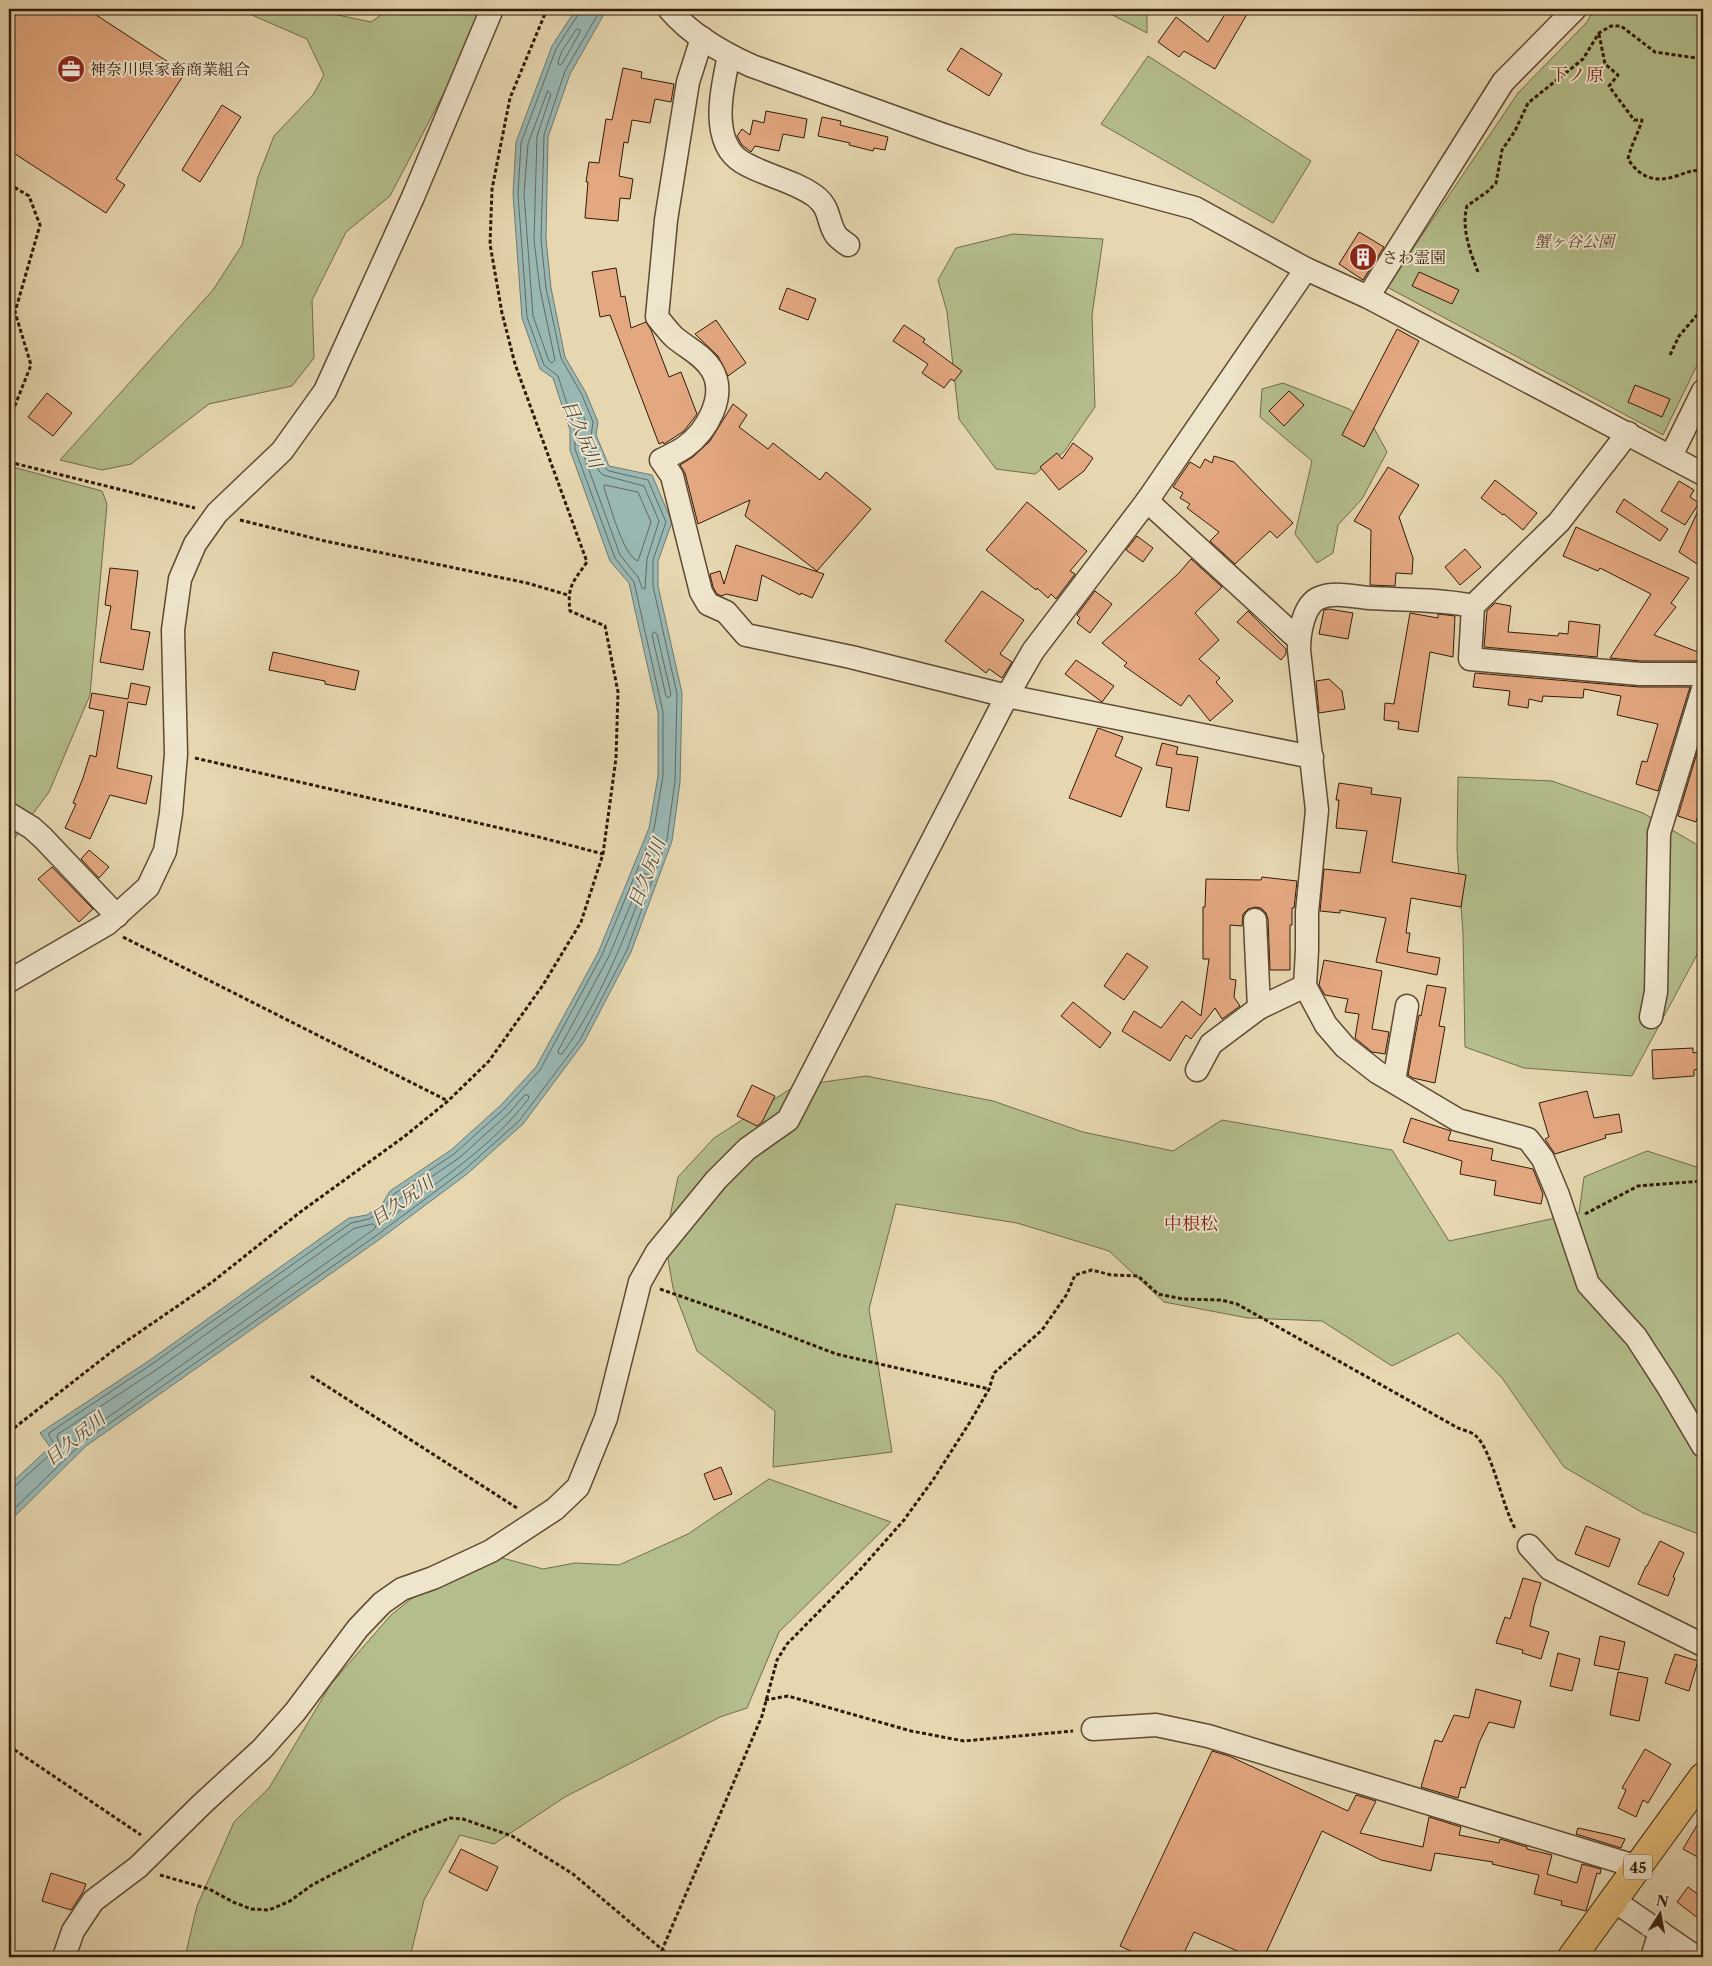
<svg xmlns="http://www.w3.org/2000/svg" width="1712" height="1966" font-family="'Libre Caslon Text','Noto Serif JP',serif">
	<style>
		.green { fill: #b4be8c; stroke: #726c4a }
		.water { fill: #99b8b4; stroke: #6f796f }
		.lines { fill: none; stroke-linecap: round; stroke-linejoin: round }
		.shore { stroke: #65695e; stroke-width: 1 }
		.building { fill: #e4a881; stroke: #311a07 }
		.minor-casing { stroke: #5e4931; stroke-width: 25 }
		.major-casing { stroke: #311a07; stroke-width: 30 }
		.path { stroke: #311a07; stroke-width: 3; stroke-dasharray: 4 2.5; stroke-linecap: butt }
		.minor { stroke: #efe5cc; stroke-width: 22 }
		.major { stroke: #e3bc78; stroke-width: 28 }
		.labels { text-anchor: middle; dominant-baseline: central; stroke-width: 4; stroke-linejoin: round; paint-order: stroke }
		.shield { fill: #efe5cc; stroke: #6a5742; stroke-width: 1 }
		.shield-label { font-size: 15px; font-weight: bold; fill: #311a07 }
		.poi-label { font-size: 16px; fill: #311a07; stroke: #efe5cc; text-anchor: start }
		.park-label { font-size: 16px; font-style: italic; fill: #584b2f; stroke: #efe5cc }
		.neighbourhood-label { font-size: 18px; fill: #7a1f14; stroke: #efe5cc }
		.water-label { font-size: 18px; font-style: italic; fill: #50493b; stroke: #efe5cc }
	</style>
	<rect width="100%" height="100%" fill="#e6d7b0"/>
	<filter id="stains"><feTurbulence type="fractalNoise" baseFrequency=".004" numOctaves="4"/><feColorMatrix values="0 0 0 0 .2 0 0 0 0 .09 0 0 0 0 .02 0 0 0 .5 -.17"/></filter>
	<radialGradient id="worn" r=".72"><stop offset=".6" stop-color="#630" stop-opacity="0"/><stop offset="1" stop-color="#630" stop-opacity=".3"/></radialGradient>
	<g class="green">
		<polygon points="238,9 326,9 328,13 371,22 387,11 393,9 479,9 469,45 390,196 346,232 312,300 314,358 292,386 209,404 131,464 102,470 60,460 213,290 242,245 258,177 274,136 313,95 324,75 307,39"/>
		<polygon points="1101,9 1147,9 1147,33"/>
		<polygon points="1594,9 1703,9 1703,353 1663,435 1387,287 1518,93 1587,22"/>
		<polygon points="1148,56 1311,161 1273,223 1101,124"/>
		<polygon points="1013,234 1103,239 1092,315 1095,407 1064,452 1035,474 996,469 959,419 947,312 938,280 956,248"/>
		<polygon points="1283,383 1349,409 1374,428 1387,452 1362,499 1338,525 1333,553 1317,563 1295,534 1312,461 1260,417 1262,389"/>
		<polygon points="9,466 102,491 107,504 90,695 49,792 15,838 9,841"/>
		<polygon points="1458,777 1552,781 1643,813 1701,847 1703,856 1703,934 1699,951 1632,1076 1524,1068 1465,1047 1463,933 1457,849"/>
		<polygon points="866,1076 993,1101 1083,1132 1173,1151 1222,1120 1392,1150 1449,1241 1579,1213 1584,1177 1647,1151 1703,1169 1703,1540 1696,1533 1643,1513 1564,1467 1502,1378 1458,1333 1392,1366 1322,1321 1248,1318 1164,1302 1109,1251 1017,1223 896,1204 869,1309 892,1452 773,1467 775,1411 697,1351 673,1288 665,1241 678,1177 714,1138 795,1086"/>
		<polygon points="769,1479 891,1522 779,1632 747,1708 720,1717 565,1797 494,1844 460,1835 424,1900 410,1957 185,1957 197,1906 234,1822 269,1788 331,1684 391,1615 441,1575 495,1556 543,1569 575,1563 619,1565 688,1534"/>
	</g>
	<polygon class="water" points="576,9 607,9 570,74 548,137 546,239 551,288 565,357 586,393 598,422 596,435 609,466 652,475 672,522 658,561 658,586 682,693 680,782 672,841 631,952 584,1042 523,1124 467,1174 380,1239 86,1446 9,1522 9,1485 50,1447 40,1433 150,1360 349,1218 367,1215 381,1206 390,1191 451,1150 501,1105 536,1067 598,953 649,828 658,776 658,713 629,583 610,561 570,450 570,430 553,378 540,369 522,318 513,194 516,142 552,46"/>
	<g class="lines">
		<g class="shore">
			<polygon points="577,29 580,30 580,32 562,64 559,65 558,62 562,51"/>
			<polygon points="548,91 551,94 537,136 534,240 540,289 555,360 552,363 549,361 533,316 524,194 528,144"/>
			<polygon points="576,403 579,404 586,423 584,428 581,427 574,406"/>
			<polygon points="583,438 586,439 599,471 603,475 644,486 659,521 647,559 645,589 642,588 638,577 620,555 581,448 581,440"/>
			<path d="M605 485 638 492 651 522 638 561C623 556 610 504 604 488Z"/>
			<polygon points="654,632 657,634 671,694 669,698 666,696 652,635"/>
			<path d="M644 874H647V877C626 936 599 1003 562 1054H559L558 1051 608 958Z"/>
			<path d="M525 1095H528L529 1098C494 1145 441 1179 394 1215L391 1214 390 1211 399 1199 459 1158 509 1113Z"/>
			<polygon points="373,1224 376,1227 373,1230 80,1437 65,1450 62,1450 57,1437 58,1434 156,1370 353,1229"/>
			<polyline points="9,1489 14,1487 54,1451 55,1445 49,1436 49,1433 152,1364 351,1223 369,1219 383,1210 394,1194 454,1154 505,1108 540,1070 602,955 654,829 663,776 663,712 634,582 615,558 575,449 575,429 558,376 544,365 527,317 518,194 521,143 556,49 579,13 580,9"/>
			<polyline points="9,1514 83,1442 377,1235 464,1170 519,1121 580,1040 627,950 667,839 675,781 677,694 653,586 653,560 666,522 648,480 609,471 605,468 591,436 593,422 582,395 561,358 546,288 541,240 544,135 565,71 601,9"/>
		</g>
	</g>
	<g class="building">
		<polygon points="9,9 87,9 185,73 116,179 125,185 106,213 9,150"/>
		<polygon points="1228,9 1250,9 1215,69 1184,51 1179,57 1158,42 1176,17 1208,42"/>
		<polygon points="961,48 1002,74 989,96 947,70"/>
		<polygon points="623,68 642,72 641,78 674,84 671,102 655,99 650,123 632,120 628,143 624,142 619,176 633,179 630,199 620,198 618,221 585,218 588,182 586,182 589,162 599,163 606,119 612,120"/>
		<polygon points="222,105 241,117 200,182 182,170"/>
		<polygon points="766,111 807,119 804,138 783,134 779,151 755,146 751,152 750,151 742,145 737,136 742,129 750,135 753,120 764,123"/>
		<polygon points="822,117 841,121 840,125 888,137 885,150 874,148 873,151 849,145 850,143 818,136"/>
		<polygon points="1359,232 1384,247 1363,280 1339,264"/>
		<polygon points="616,268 621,297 625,296 631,328 646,322 651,330 669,377 681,372 697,414 684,431 664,444 663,442 659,444 610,315 600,317 592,272"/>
		<polygon points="1419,272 1459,290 1452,304 1412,286"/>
		<polygon points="787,288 816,299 808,320 779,309"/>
		<polygon points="716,320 746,363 728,376 718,356 695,334"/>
		<polygon points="904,325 925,339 923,342 962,371 954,381 951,379 944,388 922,373 928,364 893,341"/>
		<polygon points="1397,329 1419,341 1364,447 1342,435"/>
		<polygon points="1635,385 1670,399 1662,417 1628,402"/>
		<polygon points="1289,391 1304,405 1284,426 1269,411"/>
		<polygon points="47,393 72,413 53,436 28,417"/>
		<polygon points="733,404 747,415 739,427 768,449 773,443 820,480 826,472 871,509 817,571 745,516 750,500 698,524 685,473 680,465 693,457 710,441"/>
		<polygon points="1073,443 1093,458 1084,471 1059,490 1040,467 1057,453 1062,459"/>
		<polygon points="1214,456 1234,462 1293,523 1277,538 1270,531 1235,564 1210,541 1219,532 1187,508 1190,504 1180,498 1183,493 1173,487 1190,462 1200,468 1205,459 1212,463"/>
		<polygon points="1388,467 1419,485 1399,517 1413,558 1412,574 1396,573 1395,586 1370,585 1371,530 1354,521"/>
		<polygon points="1495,480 1537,513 1523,530 1504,514 1503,515 1481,498"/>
		<polygon points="1679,481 1694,490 1690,497 1699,503 1685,525 1661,511"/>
		<polygon points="1624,499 1668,529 1660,541 1616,512"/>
		<polygon points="1703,500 1703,568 1679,552"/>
		<polygon points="1027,502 1087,551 1070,571 1075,574 1056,599 1051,594 1048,598 1037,588 1036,590 986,550"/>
		<polygon points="1576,527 1689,578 1671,603 1676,607 1654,635 1703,654 1703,661 1641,661 1610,658 1651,594 1600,568 1598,571 1563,556"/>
		<polygon points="1137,536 1153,548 1143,562 1126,550"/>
		<polygon points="736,545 824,574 812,598 801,593 800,595 762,575 757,601 726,594 722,596 717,594 713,587 710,574 720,571 724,584"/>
		<polygon points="1465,549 1481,567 1460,585 1445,567"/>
		<polygon points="1191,559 1222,587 1195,613 1219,640 1199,659 1220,678 1216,682 1233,701 1210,721 1189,695 1181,706 1124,666 1127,663 1102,643 1179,573"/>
		<polygon points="110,568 138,571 131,629 150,632 143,670 100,662 111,606 105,605"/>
		<polygon points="982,591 1024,620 1000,654 1012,662 1002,678 989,669 986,673 945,641"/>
		<polygon points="1095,591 1112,604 1090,633 1077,623 1080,618 1077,615"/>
		<polygon points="1495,603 1511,606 1508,632 1558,636 1559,633 1568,634 1569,621 1600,625 1597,657 1484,647 1487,611"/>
		<polygon points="1329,609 1353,613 1348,639 1319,634 1324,610"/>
		<polygon points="1248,611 1286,649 1286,654 1281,660 1237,622"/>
		<polygon points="1410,613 1438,618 1438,614 1455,616 1453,657 1430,652 1418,732 1398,729 1399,722 1384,720 1385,703 1394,704"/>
		<polygon points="273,652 359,671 355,690 325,684 325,681 269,670"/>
		<polygon points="1076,660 1114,686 1102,702 1065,674"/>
		<polygon points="1475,673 1639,687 1690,687 1658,791 1636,784 1642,761 1647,762 1658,724 1617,715 1621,696 1584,689 1583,698 1543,696 1542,702 1529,699 1528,708 1508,705 1510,691 1473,687"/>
		<polygon points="1329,679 1342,691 1345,709 1319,713 1316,681"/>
		<polygon points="131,683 150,687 146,705 128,702 117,768 152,776 146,804 110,795 90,839 65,828 76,804 73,803 83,778 90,755 96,757 104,711 89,708 92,693 128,699"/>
		<polygon points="1098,728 1123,737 1115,756 1142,768 1121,817 1069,798"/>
		<polygon points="1703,733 1703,799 1696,822 1678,816"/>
		<polygon points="1162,743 1178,747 1176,754 1198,757 1189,811 1166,807 1172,768 1156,765"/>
		<polygon points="1339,783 1372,788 1371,794 1401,798 1392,862 1466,875 1461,907 1411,898 1406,933 1410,933 1407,952 1440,958 1437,975 1376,962 1386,918 1340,910 1340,913 1320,911 1324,869 1360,873 1367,831 1336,828 1339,800 1336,800"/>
		<polygon points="89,850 109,867 99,878 81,859"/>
		<polygon points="52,867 93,909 79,922 38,879"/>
		<polygon points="1262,877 1297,881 1294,908 1292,908 1292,925 1290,925 1290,970 1270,970 1268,919 1266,913 1261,908 1255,907 1248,909 1243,914 1242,926 1230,925 1230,979 1236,980 1234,997 1240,1006 1222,1019 1215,1008 1191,1039 1186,1035 1170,1061 1122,1031 1134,1011 1161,1028 1182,1001 1201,1016 1209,959 1203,959 1203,907 1205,907 1206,879 1261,880"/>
		<polygon points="1127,953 1148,967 1124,1000 1104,986"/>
		<polygon points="1324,960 1382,971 1372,1029 1389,1032 1385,1054 1372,1052 1355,1038 1359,1014 1345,1012 1348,999 1325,995 1319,985"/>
		<polygon points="1427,985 1446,988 1439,1026 1445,1027 1435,1083 1413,1078 1408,1075 1419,1015 1421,1016"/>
		<polygon points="1073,1002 1111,1033 1100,1048 1061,1016"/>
		<polygon points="1693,1048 1693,1053 1703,1051 1703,1068 1694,1070 1694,1076 1653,1079 1652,1050"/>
		<polygon points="752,1085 775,1096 762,1122 757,1126 737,1116"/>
		<polygon points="1587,1091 1594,1118 1619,1114 1622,1132 1605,1135 1606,1138 1555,1154 1545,1139 1549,1137 1539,1103"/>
		<polygon points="1411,1118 1451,1131 1448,1140 1493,1149 1491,1160 1533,1169 1543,1194 1541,1204 1494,1195 1496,1181 1460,1174 1462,1161 1403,1142"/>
		<polygon points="721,1467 732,1494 714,1500 704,1474"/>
		<polygon points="1586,1526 1620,1539 1609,1567 1575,1554"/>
		<polygon points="1660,1541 1684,1553 1673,1577 1675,1578 1668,1596 1638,1584 1646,1566 1647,1566"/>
		<polygon points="1523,1578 1541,1583 1534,1606 1530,1626 1549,1632 1541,1659 1522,1653 1523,1650 1496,1643 1505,1617 1510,1619"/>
		<polygon points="1600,1636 1625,1642 1619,1670 1594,1665"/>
		<polygon points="1558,1653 1580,1659 1572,1691 1550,1686"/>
		<polygon points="1675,1654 1698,1661 1689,1691 1665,1683"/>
		<polygon points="1618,1672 1648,1678 1639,1721 1610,1715"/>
		<polygon points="1476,1689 1521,1701 1514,1728 1489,1722 1479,1743 1465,1788 1461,1787 1458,1798 1421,1787 1435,1740 1442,1742 1454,1715 1469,1718"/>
		<polygon points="1645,1749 1671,1764 1648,1803 1643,1800 1636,1817 1618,1808 1626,1790 1622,1788"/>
		<polygon points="1212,1751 1229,1756 1348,1811 1356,1795 1376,1801 1360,1833 1423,1847 1429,1817 1461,1827 1459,1835 1499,1843 1500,1839 1507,1841 1527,1847 1527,1849 1552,1855 1547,1874 1577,1883 1582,1864 1601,1869 1600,1874 1597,1873 1586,1911 1561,1905 1562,1901 1534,1894 1539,1875 1492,1864 1493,1862 1435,1853 1431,1871 1381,1860 1322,1831 1264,1957 1251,1957 1194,1932 1182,1957 1144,1957 1120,1946"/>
		<polygon points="1703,1815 1703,1860 1683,1849"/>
		<polygon points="1578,1828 1610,1835 1625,1839 1621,1848 1576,1834"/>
		<polygon points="461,1849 498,1867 487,1891 449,1872"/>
		<polygon points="51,1873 86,1884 83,1892 71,1910 42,1901"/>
		<polygon points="1688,1887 1703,1898 1703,1922 1677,1902"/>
	</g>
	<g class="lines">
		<g class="minor-casing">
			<g id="minor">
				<path d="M669 9C691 35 721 52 752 66L941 134 1027 163 1195 208 1306 269 1368 297 1703 474"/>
				<path d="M702 38 688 82 666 220 657 317C662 323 668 331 674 337 687 348 703 355 712 370 727 396 707 431 685 447 678 452 669 456 661 460L672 476 701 592 708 604 726 612 746 635 851 657 1007 696 1312 757"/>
				<path d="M729 56C722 87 709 142 742 162 765 176 793 180 815 196 831 208 827 222 836 235 839 239 844 242 848 245"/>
				<polyline points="1368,297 1503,82 1575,9"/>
				<path d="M1628 433 1559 522 1473 606C1438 599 1404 600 1369 598 1353 597 1335 591 1319 598 1303 605 1299 634 1299 650L1317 810 1307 912V950L1305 986 1326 1025 1345 1047 1377 1072 1458 1120 1528 1139 1543 1159 1558 1195 1588 1284 1636 1337 1667 1385 1703 1446"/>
				<polyline points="1671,456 1703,391"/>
				<polyline points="1147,501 1299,640"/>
				<polyline points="1473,606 1470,659 1640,674 1703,674"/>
				<polyline points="9,814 32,828 43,838 117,916"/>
				<polyline points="1255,920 1259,1008"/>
				<polyline points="9,981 107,924 148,887 165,851 171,813 176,754 173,630 180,579 195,544 217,513 282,451 325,391 413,197 492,9"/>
				<polyline points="1651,1017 1656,992 1659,833 1703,689"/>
				<polyline points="1197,1070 1211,1044 1259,1008 1305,986"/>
				<polyline points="1394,1081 1407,1006"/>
				<polyline points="1529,1546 1550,1569 1703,1645"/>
				<polyline points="1093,1729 1156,1725 1208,1736 1638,1867"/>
				<polyline points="1613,1900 1696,1957"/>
				<polyline points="64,1957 73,1931 93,1901 138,1867 202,1804 262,1749 295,1712 358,1628 382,1603 402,1589 433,1578 491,1551 555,1509 578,1487 606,1418 640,1282 657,1252 716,1180 747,1149 788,1120 1007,696 1033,651 1147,501 1306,269"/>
				<polyline points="1652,1957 1660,1932"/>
			</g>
		</g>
		<g class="major-casing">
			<polyline id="major" points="1572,1957 1703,1777"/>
		</g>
		<g class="path">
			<polyline points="1684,9 1703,15"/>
			<path d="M1599 34 1605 64 1618 75 1609 86 1634 120H1642C1638 134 1631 145 1628 159 1640 178 1656 183 1676 176 1687 173 1692 169 1703 171"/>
			<polyline points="9,184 29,196 40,225 15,312 31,365 14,408 9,414"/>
			<path d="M1478 272C1470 252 1461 227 1467 206L1487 192 1496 183 1502 150 1515 131 1528 103 1583 59 1599 33 1611 26H1621L1655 52 1703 59"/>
			<polyline points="1670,355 1679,336 1703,308"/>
			<polyline points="9,462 195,508"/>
			<polyline points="240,520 325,541 527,583 568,595"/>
			<polyline points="195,758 539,837 603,854"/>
			<polyline points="123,937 448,1101"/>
			<polyline points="1585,1214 1638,1186 1703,1181"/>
			<polyline points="660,1289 740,1317 836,1354 989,1389"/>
			<polyline points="311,1376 517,1508"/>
			<path d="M9 1432 115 1349 211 1283 299 1213 405 1136 448 1101 489 1061 543 985 581 922 603 854 616 758 618 692 605 626 570 611C567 586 573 582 587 562L515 364 502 313 490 244 492 189 510 98 547 9"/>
			<polyline points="765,1700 788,1696 911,1731 964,1741 1073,1731"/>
			<polyline points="9,1746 141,1835"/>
			<polyline points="160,1875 209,1889 233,1902 251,1909 269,1910 290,1901 312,1885 411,1833 450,1818 463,1819 512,1836 573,1874 671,1957"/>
			<path d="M659 1957 762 1716 777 1660 787 1644 859 1571 904 1520 933 1480 970 1422 989 1389 994 1373 1042 1330 1067 1294 1075 1275 1092 1270 1111 1275 1138 1276 1158 1294 1183 1299 1221 1300 1237 1304 1458 1428C1463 1430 1472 1432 1476 1436 1493 1452 1502 1507 1516 1530"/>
		</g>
		<use href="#minor" class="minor"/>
		<use href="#major" class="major"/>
	</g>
	<defs>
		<g id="office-disc" transform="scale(1.4375)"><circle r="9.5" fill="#8f2418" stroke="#efe5cc"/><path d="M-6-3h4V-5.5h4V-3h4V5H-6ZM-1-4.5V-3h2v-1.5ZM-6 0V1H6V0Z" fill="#fff"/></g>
		<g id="building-disc" transform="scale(1.4375)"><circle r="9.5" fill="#8f2418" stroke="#efe5cc"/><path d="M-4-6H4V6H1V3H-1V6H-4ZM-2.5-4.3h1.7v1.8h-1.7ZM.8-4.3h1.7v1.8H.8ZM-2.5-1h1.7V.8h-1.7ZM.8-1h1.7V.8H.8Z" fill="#fff"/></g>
	</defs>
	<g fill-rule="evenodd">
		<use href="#office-disc" x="71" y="69"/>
		<use href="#building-disc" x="1363" y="257"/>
	</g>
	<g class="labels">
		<rect class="shield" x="1624" y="1854.5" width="28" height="25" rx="4"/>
		<g class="shield-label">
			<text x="1638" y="1867">45</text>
		</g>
		<g class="poi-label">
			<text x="90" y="69">神奈川県家畜商業組合</text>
			<text x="1382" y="257">さわ霊園</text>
		</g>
		<g class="park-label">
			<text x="1574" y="241">蟹ヶ谷公園</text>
		</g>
		<g class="neighbourhood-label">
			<text x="1577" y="75">下ノ原</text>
			<text x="1191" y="1224">中根松</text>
		</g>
		<g class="water-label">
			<text transform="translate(582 434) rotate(66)">目久尻川</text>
			<text transform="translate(647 873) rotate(-69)">目久尻川</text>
			<text transform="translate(402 1201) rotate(-35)">目久尻川</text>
			<text transform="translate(75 1439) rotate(-39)">目久尻川</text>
		</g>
	</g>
	<rect width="1712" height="1966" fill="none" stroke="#e6d7b0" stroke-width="30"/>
	<rect x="10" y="10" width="1692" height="1946" fill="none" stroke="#311a07" stroke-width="2.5"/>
	<rect x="15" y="15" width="1682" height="1936" fill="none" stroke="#311a07"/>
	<g transform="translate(1660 1914) rotate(11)" stroke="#efe5cc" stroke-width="4" paint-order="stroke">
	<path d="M0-4L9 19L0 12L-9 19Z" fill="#311a07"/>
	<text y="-8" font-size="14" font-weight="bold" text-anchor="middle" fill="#311a07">N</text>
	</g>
	<rect width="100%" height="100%" filter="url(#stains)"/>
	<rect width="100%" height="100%" fill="url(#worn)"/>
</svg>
